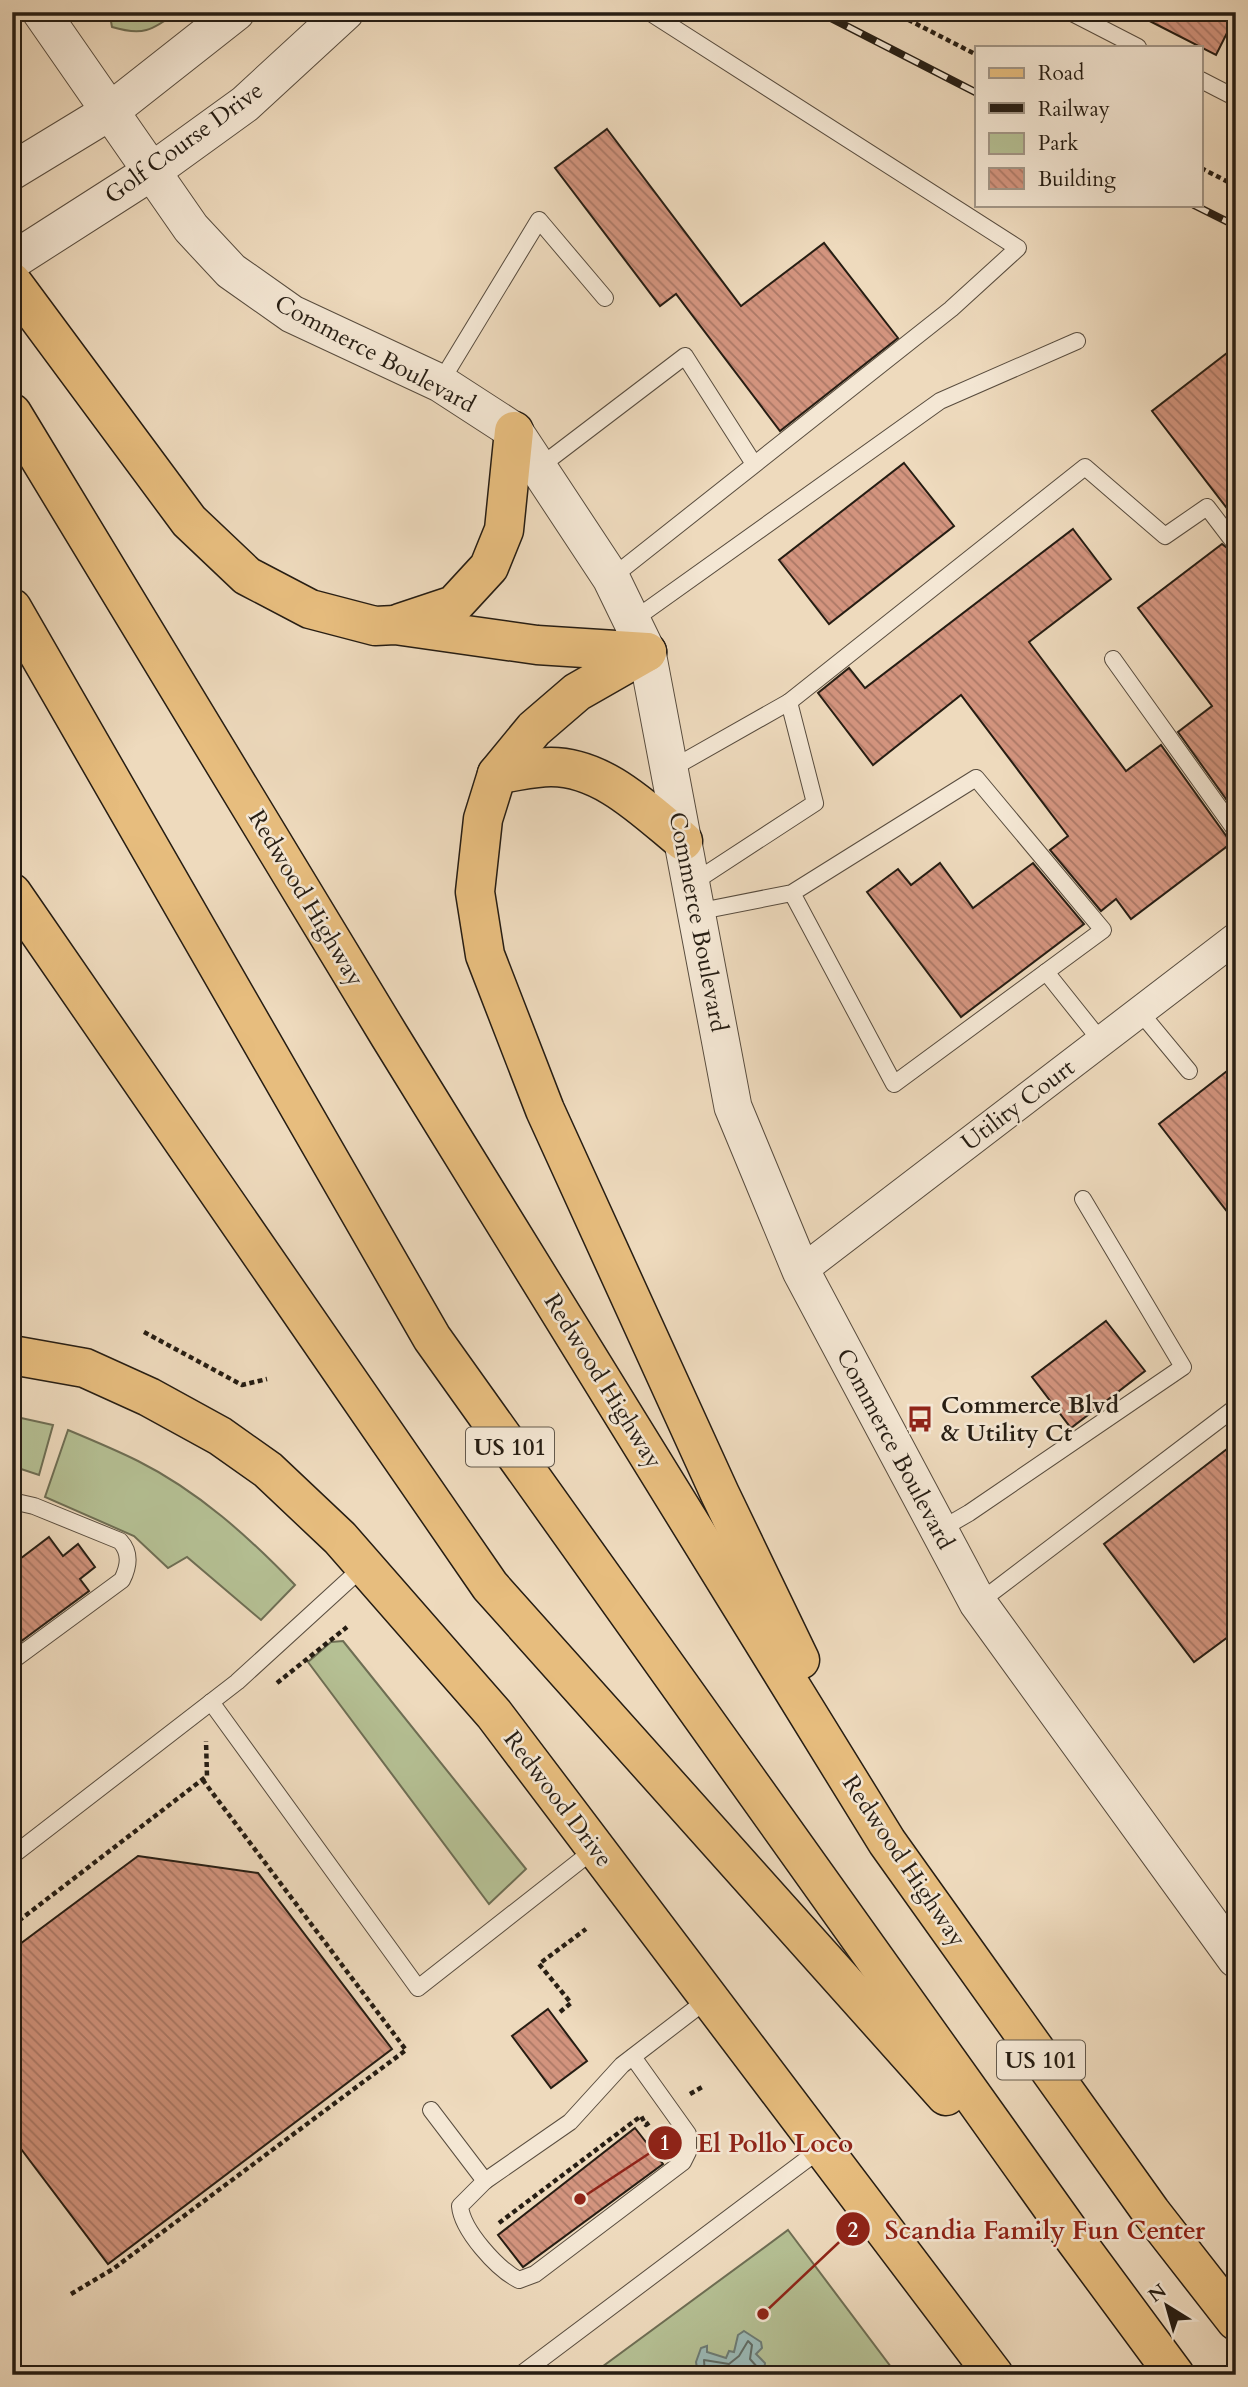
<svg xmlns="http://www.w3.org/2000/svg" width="1248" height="2387" font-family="Cardo,serif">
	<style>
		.green { fill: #b5c094; stroke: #6e6e54; stroke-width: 2 }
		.water { fill: #9bbab7; stroke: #6c7b75; stroke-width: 2 }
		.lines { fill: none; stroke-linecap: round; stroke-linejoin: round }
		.shore { stroke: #606c65; stroke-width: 2 }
		.building { fill: url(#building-back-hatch); stroke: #261d13; stroke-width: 2 }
		.service-casing { stroke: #584c3e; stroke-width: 18 }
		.minor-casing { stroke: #584c3e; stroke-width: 32 }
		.tertiary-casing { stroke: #584c3e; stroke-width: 39 }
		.primary-casing { stroke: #261d13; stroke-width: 41 }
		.motorway-casing { stroke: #261d13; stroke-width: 41 }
		.path { stroke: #261d13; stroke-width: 4.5; stroke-dasharray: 5 3.5; stroke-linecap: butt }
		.service { stroke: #f4e7d4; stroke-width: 16 }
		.minor { stroke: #f4e7d4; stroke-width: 30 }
		.tertiary { stroke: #f4e7d4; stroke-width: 37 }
		.primary { stroke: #e7bd7e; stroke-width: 38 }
		.motorway { stroke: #e7bd7e; stroke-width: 38 }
		.rail-casing { stroke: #261d13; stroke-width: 8 }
		.rail { stroke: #f4e7d4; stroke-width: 5; stroke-dasharray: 16; stroke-linecap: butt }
		.labels { text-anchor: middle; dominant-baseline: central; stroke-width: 5; stroke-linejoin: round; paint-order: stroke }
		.shield { fill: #f4e7d4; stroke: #645a4d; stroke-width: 2 }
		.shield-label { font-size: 23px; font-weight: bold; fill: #261d13 }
		.street-label { font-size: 24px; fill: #261d13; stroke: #f4e7d4 }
		.poi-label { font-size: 24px; font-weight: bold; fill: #261d13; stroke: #f4e7d4; text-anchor: start }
		.leader { fill: none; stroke: #8f2418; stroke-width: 2.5 }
		.callout-dot { fill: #8f2418; stroke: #f4e7d4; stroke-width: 2.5 }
		.mark-label { font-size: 21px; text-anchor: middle; font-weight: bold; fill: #fff }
		.callout-label { font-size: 26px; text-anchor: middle; font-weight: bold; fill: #8f2418; stroke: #f4e7d4; stroke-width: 5; stroke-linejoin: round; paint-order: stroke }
	</style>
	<defs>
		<pattern id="building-back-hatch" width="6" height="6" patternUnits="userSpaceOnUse" patternTransform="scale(1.75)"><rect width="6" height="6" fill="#d3947e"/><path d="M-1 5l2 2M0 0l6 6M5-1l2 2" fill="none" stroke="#ab7866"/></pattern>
	</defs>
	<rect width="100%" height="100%" fill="#eedabd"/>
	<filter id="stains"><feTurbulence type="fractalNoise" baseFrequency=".00286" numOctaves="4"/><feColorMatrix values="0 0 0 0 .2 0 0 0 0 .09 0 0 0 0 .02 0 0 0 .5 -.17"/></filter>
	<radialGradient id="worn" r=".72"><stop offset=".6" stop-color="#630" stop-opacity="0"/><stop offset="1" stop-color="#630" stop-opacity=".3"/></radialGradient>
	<g class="green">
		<path d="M114 12H177C152 31 142 36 112 27L110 16Z"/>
		<polygon points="12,1416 53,1425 39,1475 12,1466"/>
		<path d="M68 1430C92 1440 116 1450 138 1461 198 1491 249 1537 295 1585L261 1620 187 1557 168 1568 134 1536 45 1497Z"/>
		<polygon points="343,1641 526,1869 489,1904 308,1662 331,1642"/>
		<polygon points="788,2230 897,2375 591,2375"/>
	</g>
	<polygon class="water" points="744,2331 761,2342 762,2348 756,2354 765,2363 764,2373 698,2375 696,2362 701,2348 707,2346 707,2352 726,2358 729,2351 734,2352 738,2335"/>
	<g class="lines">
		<polyline class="shore" points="705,2375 704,2360 729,2364 739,2356 748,2341 752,2345 750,2359 758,2368 758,2375"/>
	</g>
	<g class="building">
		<polygon points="1132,12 1236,12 1236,15 1216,55"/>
		<polygon points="607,129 741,306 824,243 898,338 780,431 676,294 660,306 555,168"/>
		<polygon points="1236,346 1236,520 1152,411"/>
		<polygon points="904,463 954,526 829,624 779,560"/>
		<polygon points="1073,529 1111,579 1029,642 1126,771 1161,745 1227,837 1234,841 1131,919 1116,899 1101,911 1050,850 1068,836 961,695 873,765 818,693 849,668 865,688"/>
		<polygon points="1222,544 1236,555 1236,813 1178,732 1212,706 1138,608"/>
		<polygon points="940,863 973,908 1033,863 1084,924 961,1017 867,892 898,869 911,885"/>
		<polygon points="1236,1064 1236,1223 1159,1124"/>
		<polygon points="1106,1321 1145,1371 1071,1428 1032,1377"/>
		<polygon points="1236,1442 1236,1631 1194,1662 1104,1544"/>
		<polygon points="49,1537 63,1556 78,1544 95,1567 80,1579 89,1591 12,1648 12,1565"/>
		<polygon points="138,1856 258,1873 392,2049 108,2264 12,2137 12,1950"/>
		<polygon points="548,2009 587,2061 551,2088 512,2036"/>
		<polygon points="635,2128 663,2164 523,2267 498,2235"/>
	</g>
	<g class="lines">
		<g class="service-casing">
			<g id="service">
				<polyline points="1070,12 1138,47"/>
				<polyline points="1201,80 1236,98"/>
				<polyline points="440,383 539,220 605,298"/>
				<polyline points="538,468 685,356 754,464"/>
				<polyline points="611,578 951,309 1018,248 649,12"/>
				<polyline points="632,621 940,401 1077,341"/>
				<polyline points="1113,659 1236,831"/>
				<polyline points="669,770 789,702 1085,467 1165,536 1207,507 1236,545"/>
				<polyline points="691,884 815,803 789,702"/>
				<polyline points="696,912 792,893 894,1084 1103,930 976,778 792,893"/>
				<polyline points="1046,972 1101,1041"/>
				<polyline points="1140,1012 1189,1071"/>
				<path d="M12 1501 34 1506 120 1541C131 1553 129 1566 122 1580L12 1661"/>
				<polyline points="938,1531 969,1513 1183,1367 1083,1199"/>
				<polyline points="978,1603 1236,1407"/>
				<polyline points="211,1702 418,1988 595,1849"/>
				<polyline points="12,1856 237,1682 364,1566"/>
				<polyline points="431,2110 485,2181 570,2122 622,2065 708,1999"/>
				<path d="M485 2181 460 2206C462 2230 497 2269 519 2280L535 2274 683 2162 688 2152V2134L633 2057"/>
				<polyline points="520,2375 822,2148"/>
			</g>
		</g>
		<g class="minor-casing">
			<polyline id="minor" points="801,1271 1236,938"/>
		</g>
		<g class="tertiary-casing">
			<g id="tertiary">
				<polyline points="41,12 191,228 231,271 292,314 440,383 514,431 611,578 647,652 733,1107 801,1271 978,1603 1236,1959"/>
				<polyline points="12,171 109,112 236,12"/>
				<polyline points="12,261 151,172 245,104 345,12"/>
			</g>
		</g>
		<g class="primary-casing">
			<polyline id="primary" points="12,1355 85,1368 149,1397 220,1436 268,1470 340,1538 494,1714 994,2375"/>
		</g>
		<g class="motorway-casing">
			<g id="motorway">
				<polyline points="12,282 189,521 247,576 310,609 375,626 395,625 537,645 647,652"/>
				<polyline points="12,413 389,1035 887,1842 1151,2212 1236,2321"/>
				<polyline points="12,608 432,1338 1076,2241 1175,2375"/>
				<polyline points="400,623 454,605 489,567 504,530 514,431"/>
				<polyline points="647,652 577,692 534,729 497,774 483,819 475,892 485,955 545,1110 720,1494 800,1660"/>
				<path d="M497 774C515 772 533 767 551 767 603 767 645 810 683 841"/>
				<polyline points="12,893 490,1586 946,2096"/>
			</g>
		</g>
		<g class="path">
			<polyline points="893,12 977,55"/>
			<polyline points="1201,168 1236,186"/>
			<polyline points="144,1332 242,1385 267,1379"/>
			<polyline points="277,1683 347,1627"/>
			<polyline points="12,1926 207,1776 206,1741"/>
			<polyline points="560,2012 571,2003 539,1964 586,1929"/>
			<polyline points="690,2094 704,2086"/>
			<polyline points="499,2223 641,2116 646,2125 650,2122"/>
			<polyline points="71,2294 113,2269 406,2050 202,1779"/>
		</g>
		<use href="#service" class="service"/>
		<use href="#minor" class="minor"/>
		<use href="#tertiary" class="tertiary"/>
		<use href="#primary" class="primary"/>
		<use href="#motorway" class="motorway"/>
		<g class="rail-casing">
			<g id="rail">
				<polyline points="819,12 977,93"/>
				<polyline points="1194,205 1236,226"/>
			</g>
		</g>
		<use href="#rail" class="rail"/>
	</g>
	<defs>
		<g id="bus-bare" transform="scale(2.1)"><path d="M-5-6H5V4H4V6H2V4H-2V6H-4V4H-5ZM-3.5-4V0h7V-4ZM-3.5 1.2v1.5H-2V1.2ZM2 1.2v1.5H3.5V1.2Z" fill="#8f2418" stroke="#f4e7d4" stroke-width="2.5" paint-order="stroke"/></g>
	</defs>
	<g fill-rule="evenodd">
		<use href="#bus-bare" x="920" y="1419"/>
	</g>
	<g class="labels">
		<g class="shield">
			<rect x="466" y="1427.5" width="88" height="39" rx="5"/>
			<rect x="997" y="2040.5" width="88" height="39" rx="5"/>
		</g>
		<g class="shield-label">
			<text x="510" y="1447">US 101</text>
			<text x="1041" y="2060">US 101</text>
		</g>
		<g class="street-label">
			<text transform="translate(184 143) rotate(-36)">Golf Course Drive</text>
			<text transform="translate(375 354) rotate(28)">Commerce Boulevard</text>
			<text transform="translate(306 898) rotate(59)">Redwood Highway</text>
			<text transform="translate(698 922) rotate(79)">Commerce Boulevard</text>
			<text transform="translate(1018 1105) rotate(-37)">Utility Court</text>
			<text transform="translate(603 1381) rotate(58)">Redwood Highway</text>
			<text transform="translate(895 1449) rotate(62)">Commerce Boulevard</text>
			<text transform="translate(558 1799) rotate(53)">Redwood Drive</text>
			<text transform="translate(904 1861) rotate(56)">Redwood Highway</text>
		</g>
		<g class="poi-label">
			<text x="941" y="1405">Commerce Blvd<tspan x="941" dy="28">&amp; Utility Ct</tspan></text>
		</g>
	</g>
	<path class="leader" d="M580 2199L665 2143M763 2314L853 2229"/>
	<g class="callout-dot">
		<circle cx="580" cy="2199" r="7"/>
		<circle cx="763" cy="2314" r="7"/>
		<circle cx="665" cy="2143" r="18"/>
		<circle cx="853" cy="2229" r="18"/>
	</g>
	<g class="mark-label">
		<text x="665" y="2150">1</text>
		<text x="853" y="2237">2</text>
	</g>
	<g class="callout-label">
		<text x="775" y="2152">El Pollo Loco</text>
		<text x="1045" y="2239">Scandia Family Fun Center</text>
	</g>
	<rect width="1248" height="2387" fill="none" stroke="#eedabd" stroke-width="42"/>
	<rect x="14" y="14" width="1220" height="2359" fill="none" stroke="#261d13" stroke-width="3.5"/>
	<rect x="21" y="21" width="1206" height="2345" fill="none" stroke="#261d13" stroke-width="2"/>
	<rect x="975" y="46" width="228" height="161" fill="#f4e7d4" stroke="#a29687" stroke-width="2"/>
	<rect x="989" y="68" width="35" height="10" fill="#e7bd7e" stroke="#a29687" stroke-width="2"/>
	<text x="1038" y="80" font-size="21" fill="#261d13">Road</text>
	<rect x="989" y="103" width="35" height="10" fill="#261d13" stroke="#a29687" stroke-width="2"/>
	<text x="1038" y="116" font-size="21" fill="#261d13">Railway</text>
	<rect x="989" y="133" width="35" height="21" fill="#b5c094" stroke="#a29687" stroke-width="2"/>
	<text x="1038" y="150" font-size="21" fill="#261d13">Park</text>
	<rect x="989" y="168" width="35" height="21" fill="url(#building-back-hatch)" stroke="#a29687" stroke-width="2"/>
	<text x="1038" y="186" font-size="21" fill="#261d13">Building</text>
	<g transform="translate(1167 2306) rotate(323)" stroke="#f4e7d4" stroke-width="5" paint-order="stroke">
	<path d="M0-5L12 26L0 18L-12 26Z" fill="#261d13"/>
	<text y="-10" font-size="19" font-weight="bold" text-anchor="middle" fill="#261d13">N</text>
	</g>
	<rect width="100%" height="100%" filter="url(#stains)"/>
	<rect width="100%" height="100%" fill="url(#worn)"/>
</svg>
